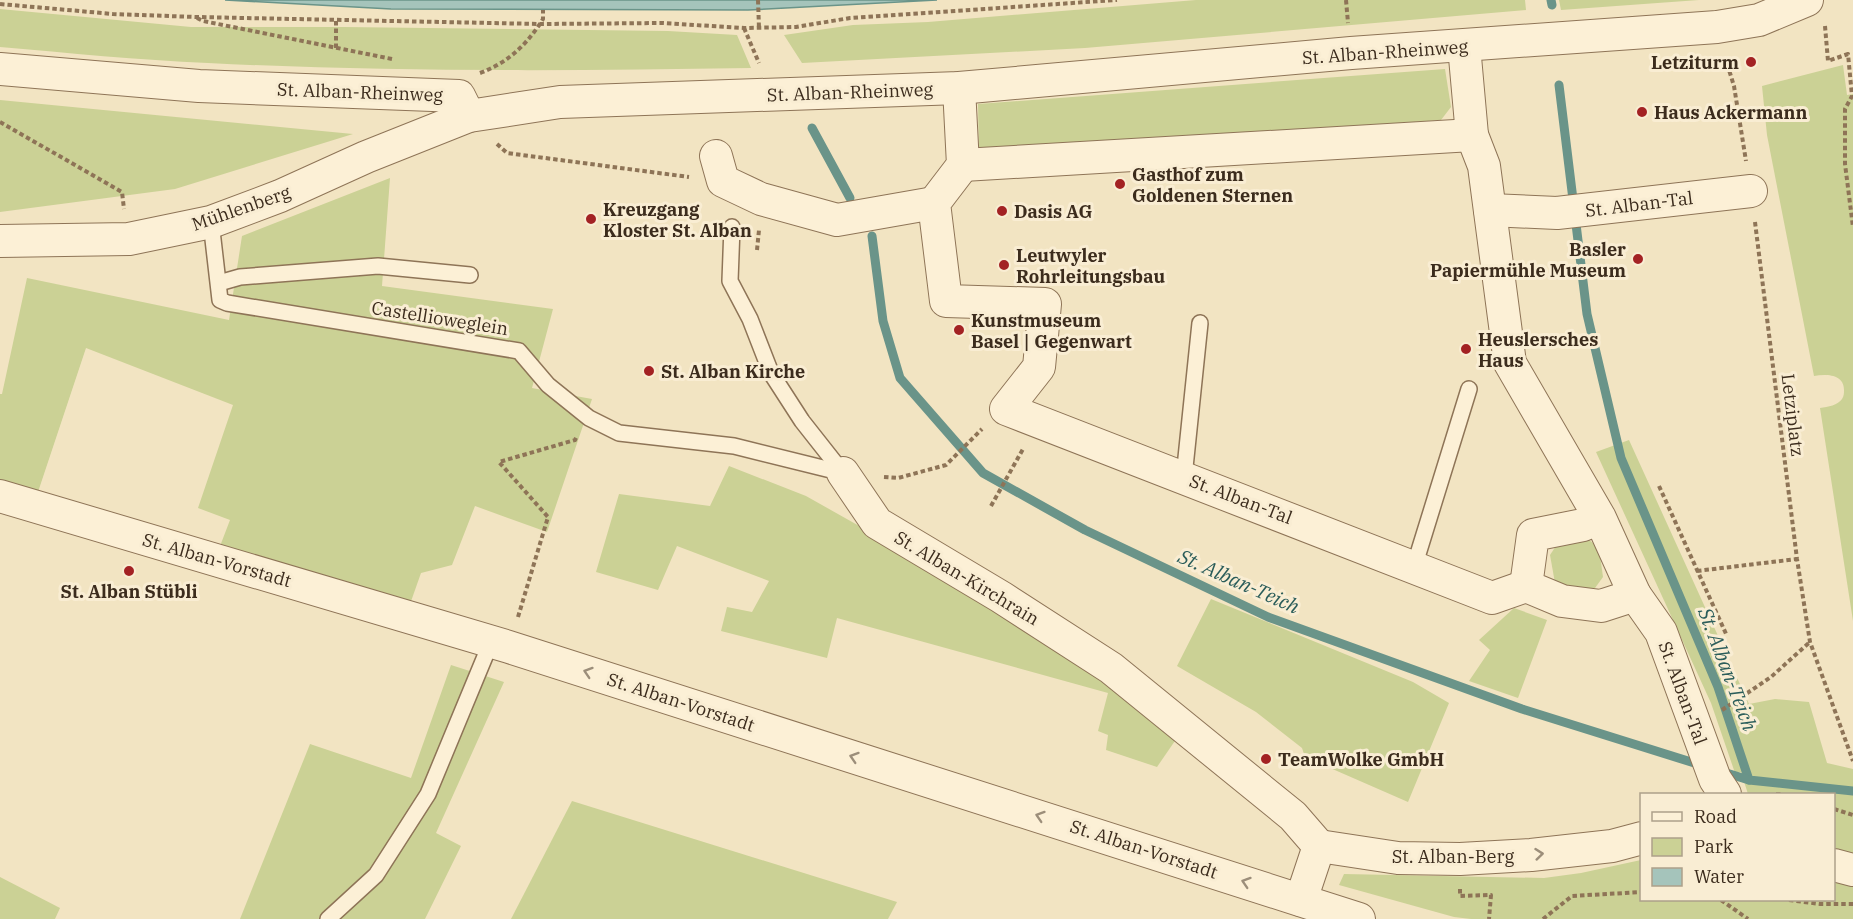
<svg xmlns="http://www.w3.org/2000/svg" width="1853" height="919" font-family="'IBM Plex Serif',serif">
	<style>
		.green { fill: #cbd195 }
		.water { fill: #a5c4bb; stroke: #6a9489; stroke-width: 1.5 }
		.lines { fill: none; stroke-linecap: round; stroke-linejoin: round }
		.stream { stroke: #6a9489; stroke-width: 9 }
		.lane-casing { stroke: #8e7457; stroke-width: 18 }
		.street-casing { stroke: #8e7457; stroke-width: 34 }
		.path { stroke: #8e7457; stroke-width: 4; stroke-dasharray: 4.5 3; stroke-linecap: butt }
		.lane { stroke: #fcf0d6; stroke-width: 15 }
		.street { stroke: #fcf0d6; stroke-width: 32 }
		.oneway { stroke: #9c8e7a }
		.poi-dot { fill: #a32223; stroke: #f9edd3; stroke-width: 2 }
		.labels { text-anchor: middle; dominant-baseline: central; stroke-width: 6; stroke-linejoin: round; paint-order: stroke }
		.street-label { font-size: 18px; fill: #3c2c1d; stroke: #f9edd3 }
		.poi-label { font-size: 18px; font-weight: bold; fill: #3c2c1d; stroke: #f9edd3; text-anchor: start }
		.water-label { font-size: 20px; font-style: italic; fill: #2b5d5a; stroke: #f9edd3 }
	</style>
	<rect width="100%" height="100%" fill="#f2e4c2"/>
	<g class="green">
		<polygon points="1196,0 1525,0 1526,10 1085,48 802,63 784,35 853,25 928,22"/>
		<polygon points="1559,0 1699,0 1561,10"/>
		<path d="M0 9 191 27H344L668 31 737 35 751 68C570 71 389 72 208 63 138 60 69 53 0 47Z"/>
		<path d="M1843 65 1847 95 1853 94V621L1820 408C1828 407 1838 405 1842 399 1844 396 1844 393 1844 390 1844 374 1826 374 1814 376L1767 135 1762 86Z"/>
		<polygon points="1445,69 1451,107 1441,120 979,155 978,104"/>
		<polygon points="0,100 353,134 175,189 0,212"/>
		<polygon points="390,178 382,286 553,309 532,388 592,399 547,532 475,506 452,565 421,573 409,607 217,554 230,520 198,508 233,405 86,348 38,492 0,484 0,394 2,394 27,278 229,320 242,236"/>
		<polygon points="1629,440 1749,704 1775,699 1809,702 1827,763 1853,769 1853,919 1471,919 1454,917 1339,885 1344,874 1544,878 1581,873 1641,860 1642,900 1834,900 1834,794 1748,794 1741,772 1735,773 1711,703 1596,452"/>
		<polygon points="729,466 806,496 1003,607 1179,735 1157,767 1106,750 1108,735 1098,731 1108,693 837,618 827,658 721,631 727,607 752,612 769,581 677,546 658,590 596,572 619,494 710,506"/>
		<polygon points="1588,539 1599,548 1603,577 1595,588 1565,593 1555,583 1550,555 1558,543"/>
		<polygon points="1211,599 1413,682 1449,703 1408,802 1305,757 1302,748 1256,712 1177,666"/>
		<polygon points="1514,608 1547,620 1518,698 1469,681 1490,650 1479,640"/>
		<polygon points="451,665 504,682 436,833 461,846 425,919 240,919 310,744 411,778"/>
		<polygon points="572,801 897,902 888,919 511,919"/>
		<polygon points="0,877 60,908 55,919 0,919"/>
	</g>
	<polygon class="water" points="225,0 937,0 748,10 391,9"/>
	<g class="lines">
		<g class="stream">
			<polyline points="1551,0 1552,5"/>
			<polyline points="1559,85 1587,314 1621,458 1718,687 1749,780 1853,791"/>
			<polyline points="812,128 850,198"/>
			<polyline points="872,236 883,321 900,378 983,473 1085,530 1268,617 1522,709 1704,766"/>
			<polyline points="1720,771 1749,780"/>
		</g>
		<g class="lane-casing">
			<g id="lane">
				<polyline points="211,222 220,300 227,303 519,351 548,385 589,418 619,433 734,446 843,473"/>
				<polyline points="732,227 730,281 750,319 771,373 802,421 843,473"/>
				<polyline points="219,283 240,277 378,266 470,275"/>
				<polyline points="1184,477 1200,323"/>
				<polyline points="1414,567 1469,389"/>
				<polyline points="328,919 376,875 428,794 491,642"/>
			</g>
		</g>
		<g class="street-casing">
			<g id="street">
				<polyline points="1464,46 1472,135 1484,166 1510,363 1600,518 1635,595 1601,606 1562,601 1526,586 1533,535 1583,525 1600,518"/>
				<polyline points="0,69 199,86 459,96 469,116"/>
				<polyline points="959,88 963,165 934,203 946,301 1045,304 1039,367 1006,409 1492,598 1526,586"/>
				<polyline points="716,156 723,181 761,199 837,220 934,203"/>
				<polyline points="963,165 1472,135"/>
				<polyline points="1490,210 1557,213 1751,191"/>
				<polyline points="0,241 129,239 211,222 280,196 366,157 469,116 560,102 959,88 1351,53 1717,27 1759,20 1807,0"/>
				<polyline points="843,473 877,523 1001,597 1111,668 1293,816 1319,846"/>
				<polyline points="0,496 509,647 1359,919"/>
				<polyline points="1635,595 1661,632 1715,779 1725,794"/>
				<polyline points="1319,846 1398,858 1460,859 1531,855 1612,846 1642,838"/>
				<polyline points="1834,865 1853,870"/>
				<polyline points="1301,900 1319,846"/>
			</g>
		</g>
		<g class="path">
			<polyline points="758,0 759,28"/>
			<polyline points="1346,0 1348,23"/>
			<polyline points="0,4 113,14 196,17 540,24 662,23 744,28 796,27 850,18 1117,0"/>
			<polyline points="197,18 203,21 392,59"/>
			<polyline points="1825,26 1828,61 1848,54 1852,96 1845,109 1845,164 1853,227"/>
			<polyline points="744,28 759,63"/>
			<polyline points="336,48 336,20"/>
			<polyline points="1725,57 1734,86 1746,161"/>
			<path d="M480 73C507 63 524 47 540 24L543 19V10"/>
			<polyline points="0,122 122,192 124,209"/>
			<polyline points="497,144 507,153 689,177"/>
			<polyline points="1755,222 1797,559 1810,642 1853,761"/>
			<polyline points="757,250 759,230"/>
			<polyline points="884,477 898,478 946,465 982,429"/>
			<polyline points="1659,486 1727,636"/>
			<polyline points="991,506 1023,449"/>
			<polyline points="1697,571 1797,559"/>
			<polyline points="518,617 548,517 499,462 575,440 577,436"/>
			<polyline points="1722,710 1771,677 1810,642"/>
			<polyline points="1776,794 1783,794"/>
			<polyline points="1834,809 1853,815"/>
			<polyline points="1460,889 1460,896 1491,895 1489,919"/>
			<polyline points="1721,900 1748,919"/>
			<polyline points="1789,900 1820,904 1853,904"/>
			<polyline points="1543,919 1572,896 1642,892"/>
		</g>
		<use href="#lane" class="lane"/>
		<use href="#street" class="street"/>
	</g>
	<defs><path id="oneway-chevron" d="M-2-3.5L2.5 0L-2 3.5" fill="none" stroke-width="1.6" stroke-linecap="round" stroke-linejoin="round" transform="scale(1.5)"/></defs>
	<g class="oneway">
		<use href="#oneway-chevron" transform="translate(588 672) rotate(-162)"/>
		<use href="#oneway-chevron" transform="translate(854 757) rotate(-162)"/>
		<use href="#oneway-chevron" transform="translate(1040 816) rotate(-162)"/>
		<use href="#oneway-chevron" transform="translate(1539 854) rotate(-6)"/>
		<use href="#oneway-chevron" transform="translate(1246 882) rotate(-162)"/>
	</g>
	<g class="poi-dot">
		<circle cx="1751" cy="62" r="6"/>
		<circle cx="1642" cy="112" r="6"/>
		<circle cx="1120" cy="184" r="6"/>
		<circle cx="1002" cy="211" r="6"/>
		<circle cx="591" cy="219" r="6"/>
		<circle cx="1638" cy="259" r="6"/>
		<circle cx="1004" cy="265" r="6"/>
		<circle cx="959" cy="330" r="6"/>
		<circle cx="1466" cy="349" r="6"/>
		<circle cx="649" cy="371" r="6"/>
		<circle cx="129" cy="571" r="6"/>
		<circle cx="1266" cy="759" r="6"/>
	</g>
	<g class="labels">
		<g class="street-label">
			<text transform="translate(1385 52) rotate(-4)">St. Alban-Rheinweg</text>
			<text transform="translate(360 92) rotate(2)">St. Alban-Rheinweg</text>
			<text transform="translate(850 92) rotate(-2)">St. Alban-Rheinweg</text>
			<text transform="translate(1639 204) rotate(-7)">St. Alban-Tal</text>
			<text transform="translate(241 208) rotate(-19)">Mühlenberg</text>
			<text transform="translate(440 318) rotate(9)">Castellioweglein</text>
			<text transform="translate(1793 415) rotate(83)">Letziplatz</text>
			<text transform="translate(1241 499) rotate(21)">St. Alban-Tal</text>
			<text transform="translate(217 560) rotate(16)">St. Alban-Vorstadt</text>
			<text transform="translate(967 578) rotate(31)">St. Alban-Kirchrain</text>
			<text transform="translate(1683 693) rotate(70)">St. Alban-Tal</text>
			<text transform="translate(681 702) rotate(18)">St. Alban-Vorstadt</text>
			<text transform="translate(1144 849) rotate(18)">St. Alban-Vorstadt</text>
			<text x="1453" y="856">St. Alban-Berg</text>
		</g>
		<g class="poi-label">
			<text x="1739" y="62" text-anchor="end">Letziturm</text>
			<text x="1654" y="112">Haus Ackermann</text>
			<text x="1132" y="174">Gasthof zum<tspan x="1132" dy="21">Goldenen Sternen</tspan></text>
			<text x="603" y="209">Kreuzgang<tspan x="603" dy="21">Kloster St. Alban</tspan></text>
			<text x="1014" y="211">Dasis AG</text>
			<text x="1626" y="249" text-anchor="end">Basler<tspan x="1626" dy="21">Papiermühle Museum</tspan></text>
			<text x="1016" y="255">Leutwyler<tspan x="1016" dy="21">Rohrleitungsbau</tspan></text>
			<text x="971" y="320">Kunstmuseum<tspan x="971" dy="21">Basel | Gegenwart</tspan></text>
			<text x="1478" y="339">Heuslersches<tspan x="1478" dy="21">Haus</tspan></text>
			<text x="661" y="371">St. Alban Kirche</text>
			<text x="129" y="591" text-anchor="middle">St. Alban Stübli</text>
			<text x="1278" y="759">TeamWolke GmbH</text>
		</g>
		<g class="water-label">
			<text transform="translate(1239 581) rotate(24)">St. Alban-Teich</text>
			<text transform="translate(1728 669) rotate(69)">St. Alban-Teich</text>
		</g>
	</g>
	<rect x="1640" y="793" width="195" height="108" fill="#f9edd3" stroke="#ada08a" stroke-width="1.5"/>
	<rect x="1652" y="812" width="30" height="9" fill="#fcf0d6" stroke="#ada08a" stroke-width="1.5"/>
	<text x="1694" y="823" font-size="18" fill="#3c2c1d">Road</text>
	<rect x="1652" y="838" width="30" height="18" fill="#cbd195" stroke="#ada08a" stroke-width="1.5"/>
	<text x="1694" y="853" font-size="18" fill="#3c2c1d">Park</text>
	<rect x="1652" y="868" width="30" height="18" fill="#a5c4bb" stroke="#ada08a" stroke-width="1.5"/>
	<text x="1694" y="883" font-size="18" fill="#3c2c1d">Water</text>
</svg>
